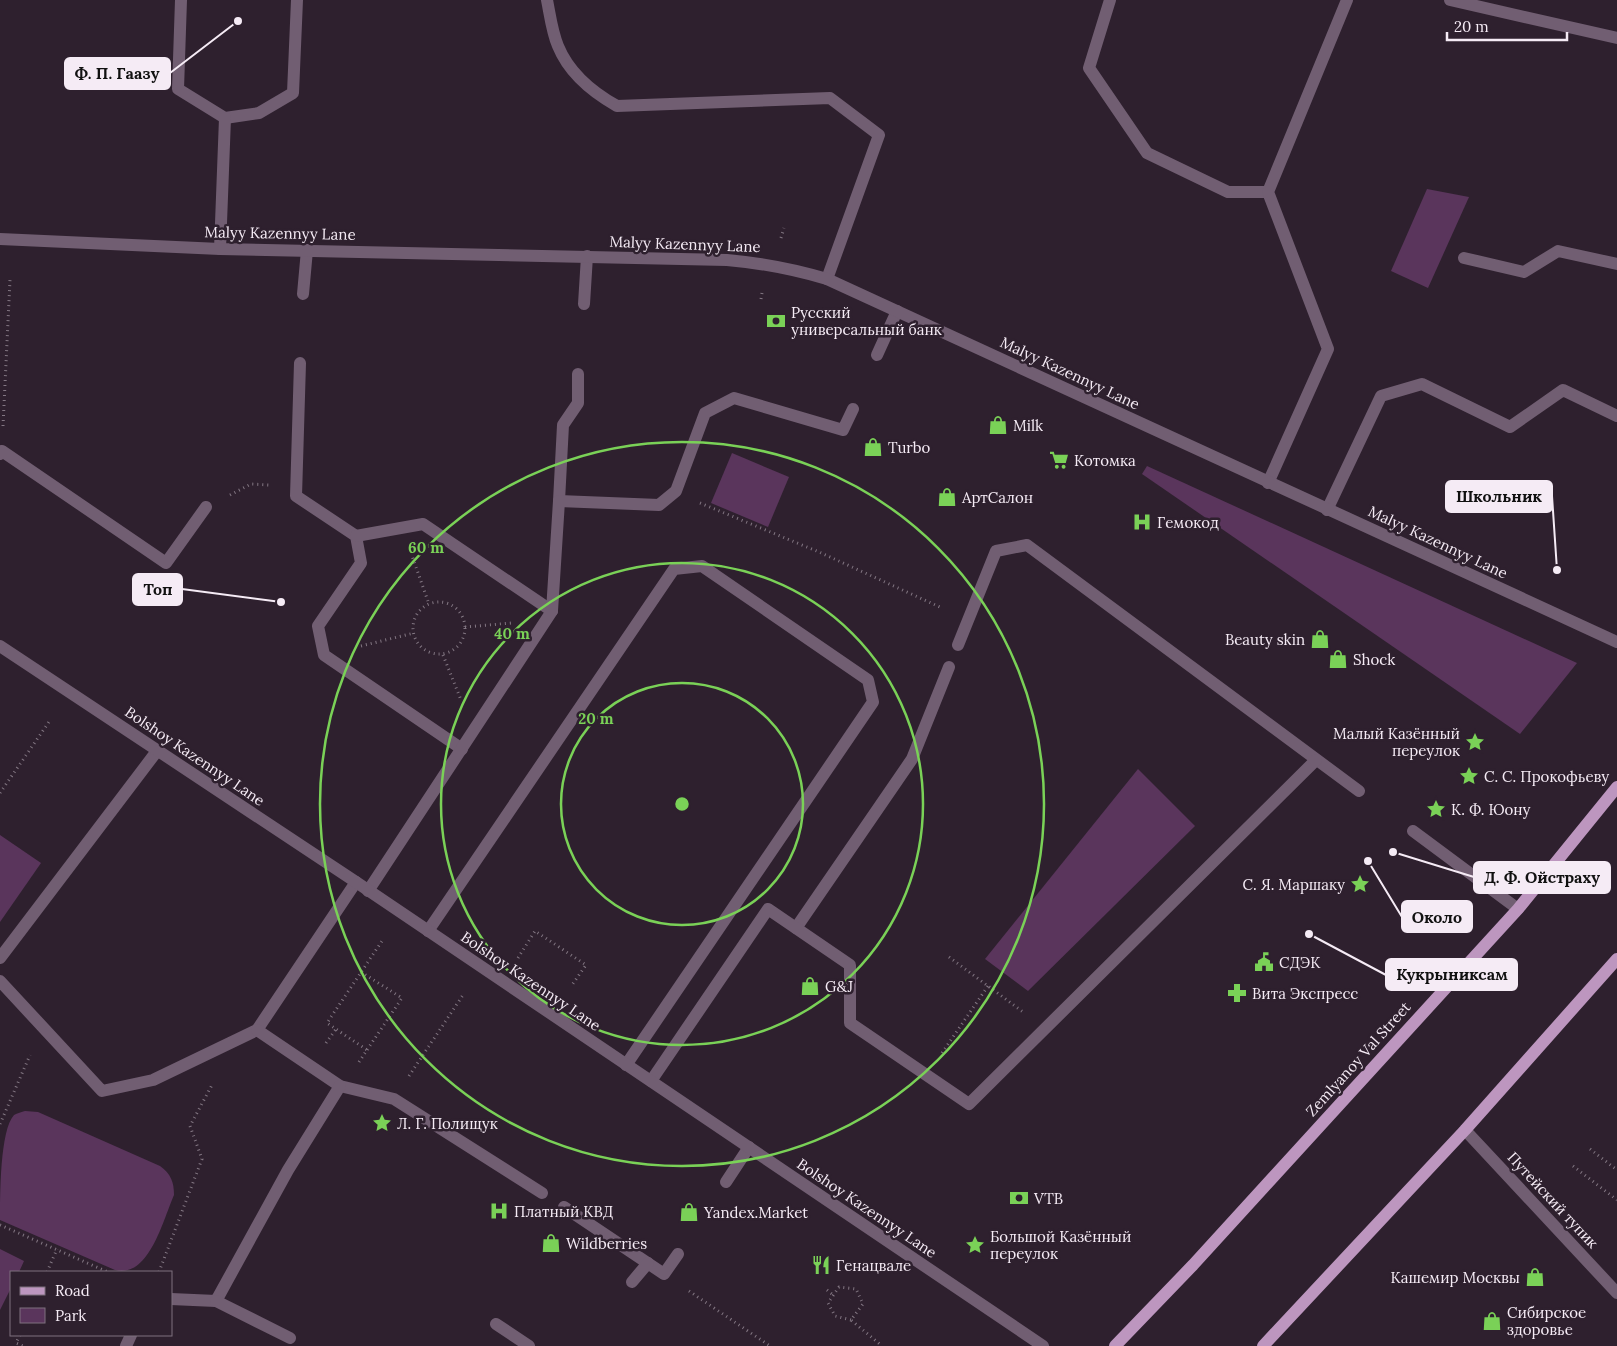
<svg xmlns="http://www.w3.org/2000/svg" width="1617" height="1346" font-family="Lora,serif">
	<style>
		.green { fill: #5a355c }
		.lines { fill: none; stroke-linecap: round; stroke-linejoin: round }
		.path { stroke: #837783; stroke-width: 3; stroke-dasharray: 1 4; stroke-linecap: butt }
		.lane { stroke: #715e72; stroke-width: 12 }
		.street { stroke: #715e72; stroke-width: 12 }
		.primary { stroke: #bd96bf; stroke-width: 12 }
		.ring { fill: none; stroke: #7ad157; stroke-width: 2.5 }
		.labels { text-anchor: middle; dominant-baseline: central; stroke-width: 5; stroke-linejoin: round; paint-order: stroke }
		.street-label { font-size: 15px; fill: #f5ebf5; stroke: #2e202e }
		.poi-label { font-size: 15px; fill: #f5ebf5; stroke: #2e202e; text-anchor: start }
		.centre { fill: #7ad157; stroke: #2e202e; stroke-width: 2.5 }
		.ring-label { font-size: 15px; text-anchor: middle; font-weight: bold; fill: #7ad157; stroke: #2e202e; stroke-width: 5; stroke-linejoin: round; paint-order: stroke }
		.leader { fill: none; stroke: #f5ebf5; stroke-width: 2 }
		.callout-dot { fill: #f5ebf5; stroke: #2e202e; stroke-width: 2 }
		.callout { fill: #f5ebf5; stroke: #f5ebf5; stroke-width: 2 }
		.callout-label { font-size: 16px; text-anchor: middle; font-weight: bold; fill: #111 }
	</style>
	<rect width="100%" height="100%" fill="#2e202e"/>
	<g class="green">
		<polygon points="1427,189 1469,197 1428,288 1391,271"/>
		<polygon points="732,453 789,477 768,527 711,503"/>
		<polygon points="1147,466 1577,663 1520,734 1142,474"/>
		<polygon points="1138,769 1195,826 1028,991 985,959"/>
		<polygon points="0,835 41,863 0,922"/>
		<path d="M25 1111 38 1112 160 1166C171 1174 174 1182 174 1195 163 1220 149 1279 115 1270L0 1220C0 1195 0 1130 14 1115 17 1113 22 1112 25 1111Z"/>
		<polygon points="0,1249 24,1261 19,1272 11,1272 11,1288 0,1310"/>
	</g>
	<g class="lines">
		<g class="path">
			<polyline points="781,238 784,228"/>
			<polyline points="761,299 762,293"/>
			<polyline points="3,426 10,280"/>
			<polyline points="230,495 251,484 269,485"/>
			<polyline points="700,503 819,552 942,608"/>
			<polyline points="411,553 429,604"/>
			<circle cx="439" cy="628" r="26"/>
			<polyline points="465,627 512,623"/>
			<polyline points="361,646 414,633"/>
			<polyline points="443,655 461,700"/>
			<polyline points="0,793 51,719"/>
			<polyline points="949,957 1023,1012"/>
			<polyline points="518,958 535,931 586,965 572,985"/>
			<polyline points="361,972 402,998 367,1050"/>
			<polyline points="326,1043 336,1029"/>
			<polyline points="942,1053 988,986"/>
			<polyline points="359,1062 367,1050 327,1023 382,941"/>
			<polyline points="409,1076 463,995"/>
			<polyline points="0,1124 30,1055"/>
			<polyline points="1590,1149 1617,1170"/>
			<polyline points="1573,1166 1617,1200"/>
			<polyline points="0,1225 108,1272"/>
			<polyline points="47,1272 57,1249"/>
			<polyline points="159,1272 202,1159 190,1126 213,1083"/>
			<polyline points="827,1290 833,1295"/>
			<polyline points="689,1291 770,1346"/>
			<polyline points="851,1320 835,1316 828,1303 839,1287 856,1289 863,1304 851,1320 882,1346"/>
			<polyline points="20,1335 16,1343 23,1346"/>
		</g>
		<g class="lane">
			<polyline points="181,0 178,89 225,118 259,113 293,93 297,0"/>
			<path d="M547 0C550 15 552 32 558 46 569 73 592 92 617 106L830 98 879 135 827 279"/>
			<polyline points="1110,0 1089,68 1147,153 1228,192 1268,192"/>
			<polyline points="1450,0 1617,38"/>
			<polyline points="220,249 225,118"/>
			<polyline points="1464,258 1524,272 1558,251 1617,264"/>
			<polyline points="303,294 307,250"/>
			<polyline points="584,304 587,256"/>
			<polyline points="877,355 897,311"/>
			<polyline points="300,363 296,496 356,536 361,563 318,626 324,655 462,749"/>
			<polyline points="0,454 2,451 166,563 206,507"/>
			<polyline points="1268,483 1328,349 1268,192 1347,0"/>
			<polyline points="559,501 563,425 578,403 578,374"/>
			<polyline points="1327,510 1381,396 1422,384 1510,427 1563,390 1617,416"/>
			<polyline points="356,536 423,524 552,611"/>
			<polyline points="958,645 996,551 1027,545 1359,791"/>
			<polyline points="1413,831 1518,909"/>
			<polyline points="368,891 552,611 559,501 659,505 676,491 705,413 734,398 843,430 853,409"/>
			<polyline points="796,928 912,759 949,667"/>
			<polyline points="428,931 674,569 702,566 868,680 873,702 626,1065"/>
			<polyline points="0,958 157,751"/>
			<polyline points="0,981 102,1091 153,1080 257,1030 356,882"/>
			<polyline points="257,1030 340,1086 394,1099 542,1193"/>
			<polyline points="651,1081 768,909 850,965 850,1023 969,1104 1316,760"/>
			<polyline points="726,1182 749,1147"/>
			<polyline points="564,1207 664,1274 678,1254"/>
			<polyline points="632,1282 648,1263"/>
			<polyline points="171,1299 216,1301 288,1170 340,1086"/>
			<polyline points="216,1301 290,1338"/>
			<polyline points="496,1324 529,1346"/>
			<polyline points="126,1346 131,1335"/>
		</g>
		<g class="street">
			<path d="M0 239 220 249 727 260C762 263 793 269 827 279L1617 642"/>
			<polyline points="0,646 356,882 1043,1346"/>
			<polyline points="1465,1130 1617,1293"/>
		</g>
		<g class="primary">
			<polyline points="1115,1346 1193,1265 1518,909 1617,787"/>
			<polyline points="1263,1346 1465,1130 1617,959"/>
		</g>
	</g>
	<g class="ring">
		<circle cx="682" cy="804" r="121"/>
		<circle cx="682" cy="804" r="241"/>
		<circle cx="682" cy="804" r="362"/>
	</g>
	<defs>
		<g id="bank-bare" transform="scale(1.5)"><path d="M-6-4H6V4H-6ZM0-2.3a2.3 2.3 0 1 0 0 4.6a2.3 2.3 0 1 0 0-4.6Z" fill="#7ad157" stroke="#2e202e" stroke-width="2.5" paint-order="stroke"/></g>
		<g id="shop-bare" transform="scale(1.5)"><path d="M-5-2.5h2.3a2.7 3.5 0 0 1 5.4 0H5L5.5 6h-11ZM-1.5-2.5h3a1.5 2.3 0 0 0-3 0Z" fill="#7ad157" stroke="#2e202e" stroke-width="2.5" paint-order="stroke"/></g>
		<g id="supermarket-bare" transform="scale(1.5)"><path d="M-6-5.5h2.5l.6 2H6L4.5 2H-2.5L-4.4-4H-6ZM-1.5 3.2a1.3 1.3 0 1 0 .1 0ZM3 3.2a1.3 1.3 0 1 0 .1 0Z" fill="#7ad157" stroke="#2e202e" stroke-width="2.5" paint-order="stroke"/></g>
		<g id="hospital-bare" transform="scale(1.5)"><path d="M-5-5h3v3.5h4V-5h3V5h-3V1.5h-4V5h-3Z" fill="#7ad157" stroke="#2e202e" stroke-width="2.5" paint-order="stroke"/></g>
		<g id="sight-bare" transform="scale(1.5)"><path d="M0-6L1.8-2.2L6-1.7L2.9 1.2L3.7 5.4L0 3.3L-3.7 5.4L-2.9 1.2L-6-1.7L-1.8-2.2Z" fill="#7ad157" stroke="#2e202e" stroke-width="2.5" paint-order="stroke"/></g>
		<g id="civic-bare" transform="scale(1.5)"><path d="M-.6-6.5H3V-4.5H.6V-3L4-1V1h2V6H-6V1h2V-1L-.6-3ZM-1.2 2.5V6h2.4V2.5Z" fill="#7ad157" stroke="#2e202e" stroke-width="2.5" paint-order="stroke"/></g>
		<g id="pharmacy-bare" transform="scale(1.5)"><path d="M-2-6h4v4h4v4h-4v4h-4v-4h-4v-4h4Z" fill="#7ad157" stroke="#2e202e" stroke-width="2.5" paint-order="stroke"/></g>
		<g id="restaurant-bare" transform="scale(1.5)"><path d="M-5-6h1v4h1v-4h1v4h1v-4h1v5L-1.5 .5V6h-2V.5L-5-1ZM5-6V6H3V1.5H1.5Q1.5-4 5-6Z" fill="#7ad157" stroke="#2e202e" stroke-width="2.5" paint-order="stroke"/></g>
	</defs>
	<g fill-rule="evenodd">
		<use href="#bank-bare" x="776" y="321"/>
		<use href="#shop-bare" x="998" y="425"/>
		<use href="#shop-bare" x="873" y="447"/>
		<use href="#supermarket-bare" x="1059" y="460"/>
		<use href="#shop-bare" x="947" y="497"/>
		<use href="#hospital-bare" x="1142" y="522"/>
		<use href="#shop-bare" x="1320" y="639"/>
		<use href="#shop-bare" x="1338" y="659"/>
		<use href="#sight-bare" x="1475" y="742"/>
		<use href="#sight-bare" x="1469" y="776"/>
		<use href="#sight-bare" x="1436" y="809"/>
		<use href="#sight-bare" x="1360" y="884"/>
		<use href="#civic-bare" x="1264" y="962"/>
		<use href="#shop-bare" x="810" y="986"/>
		<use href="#pharmacy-bare" x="1237" y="993"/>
		<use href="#sight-bare" x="382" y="1123"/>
		<use href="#bank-bare" x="1019" y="1198"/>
		<use href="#hospital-bare" x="499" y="1211"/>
		<use href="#shop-bare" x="689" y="1212"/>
		<use href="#shop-bare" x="551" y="1243"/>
		<use href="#sight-bare" x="975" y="1245"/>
		<use href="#restaurant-bare" x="821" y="1265"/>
		<use href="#shop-bare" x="1535" y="1277"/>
		<use href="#shop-bare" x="1492" y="1321"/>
	</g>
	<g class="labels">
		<g class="street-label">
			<text transform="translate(280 233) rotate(1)">Malyy Kazennyy Lane</text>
			<text transform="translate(685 244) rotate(2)">Malyy Kazennyy Lane</text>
			<text transform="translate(1070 373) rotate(25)">Malyy Kazennyy Lane</text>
			<text transform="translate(1438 542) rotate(25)">Malyy Kazennyy Lane</text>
			<text transform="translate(195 756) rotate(34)">Bolshoy Kazennyy Lane</text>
			<text transform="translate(531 981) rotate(34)">Bolshoy Kazennyy Lane</text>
			<text transform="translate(1358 1059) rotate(-48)">Zemlyanoy Val Street</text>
			<text transform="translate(1553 1200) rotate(47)">Путейский тупик</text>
			<text transform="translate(867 1208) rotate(34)">Bolshoy Kazennyy Lane</text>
		</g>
		<g class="poi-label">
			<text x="791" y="312">Русский<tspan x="791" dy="17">универсальный банк</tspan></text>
			<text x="1013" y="425">Milk</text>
			<text x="888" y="447">Turbo</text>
			<text x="1074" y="460">Котомка</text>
			<text x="962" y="497">АртСалон</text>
			<text x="1157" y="522">Гемокод</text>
			<text x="1305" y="639" text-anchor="end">Beauty skin</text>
			<text x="1353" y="659">Shock</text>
			<text x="1460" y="733" text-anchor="end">Малый Казённый<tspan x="1460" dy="17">переулок</tspan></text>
			<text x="1484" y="776">С. С. Прокофьеву</text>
			<text x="1451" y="809">К. Ф. Юону</text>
			<text x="1345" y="884" text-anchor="end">С. Я. Маршаку</text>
			<text x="1279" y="962">СДЭК</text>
			<text x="825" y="986">G&amp;J</text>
			<text x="1252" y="993">Вита Экспресс</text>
			<text x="397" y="1123">Л. Г. Полищук</text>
			<text x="1034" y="1198">VTB</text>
			<text x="514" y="1211">Платный КВД</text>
			<text x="704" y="1212">Yandex.Market</text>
			<text x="990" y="1236">Большой Казённый<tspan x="990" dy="17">переулок</tspan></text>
			<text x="566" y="1243">Wildberries</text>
			<text x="836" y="1265">Генацвале</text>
			<text x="1520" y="1277" text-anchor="end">Кашемир Москвы</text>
			<text x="1507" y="1312">Сибирское<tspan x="1507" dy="17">здоровье</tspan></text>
		</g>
	</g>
	<circle cx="682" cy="804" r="8" class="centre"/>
	<g class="ring-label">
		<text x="426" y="553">60 m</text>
		<text x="512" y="639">40 m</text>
		<text x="596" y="724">20 m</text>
	</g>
	<path class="leader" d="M238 21L170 73M1557 570L1552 496M281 602L182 589M1393 852L1474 877M1368 861L1402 917M1309 934L1386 975"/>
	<g class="callout-dot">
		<circle cx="238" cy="21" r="5"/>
		<circle cx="1557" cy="570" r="5"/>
		<circle cx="281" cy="602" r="5"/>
		<circle cx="1393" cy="852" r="5"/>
		<circle cx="1368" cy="861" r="5"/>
		<circle cx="1309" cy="934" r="5"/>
	</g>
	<g class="callout">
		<rect x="65" y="58" width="105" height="31" rx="5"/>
		<rect x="1446" y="481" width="106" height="31" rx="5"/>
		<rect x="133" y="574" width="49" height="31" rx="5"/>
		<rect x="1474" y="862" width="136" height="31" rx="5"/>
		<rect x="1402" y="901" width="70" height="31" rx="5"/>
		<rect x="1386" y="959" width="131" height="31" rx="5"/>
	</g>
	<g class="callout-label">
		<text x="117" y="79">Ф. П. Гаазу</text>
		<text x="1499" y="502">Школьник</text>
		<text x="158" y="595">Топ</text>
		<text x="1542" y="883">Д. Ф. Ойстраху</text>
		<text x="1437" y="923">Около</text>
		<text x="1452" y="980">Кукрыниксам</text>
	</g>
	<rect x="10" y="1271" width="162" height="65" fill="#2e202e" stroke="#7e717e"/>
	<rect x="20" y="1287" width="25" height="8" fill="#bd96bf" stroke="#7e717e"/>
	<text x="55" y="1296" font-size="15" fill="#f5ebf5">Road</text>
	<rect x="20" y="1308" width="25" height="15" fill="#5a355c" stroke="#7e717e"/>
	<text x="55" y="1321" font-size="15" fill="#f5ebf5">Park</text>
	<path d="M1447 32v8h120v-8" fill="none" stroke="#f5ebf5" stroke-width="2.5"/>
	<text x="1454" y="32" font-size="15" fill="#f5ebf5" stroke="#2e202e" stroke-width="4" paint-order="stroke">20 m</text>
</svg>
